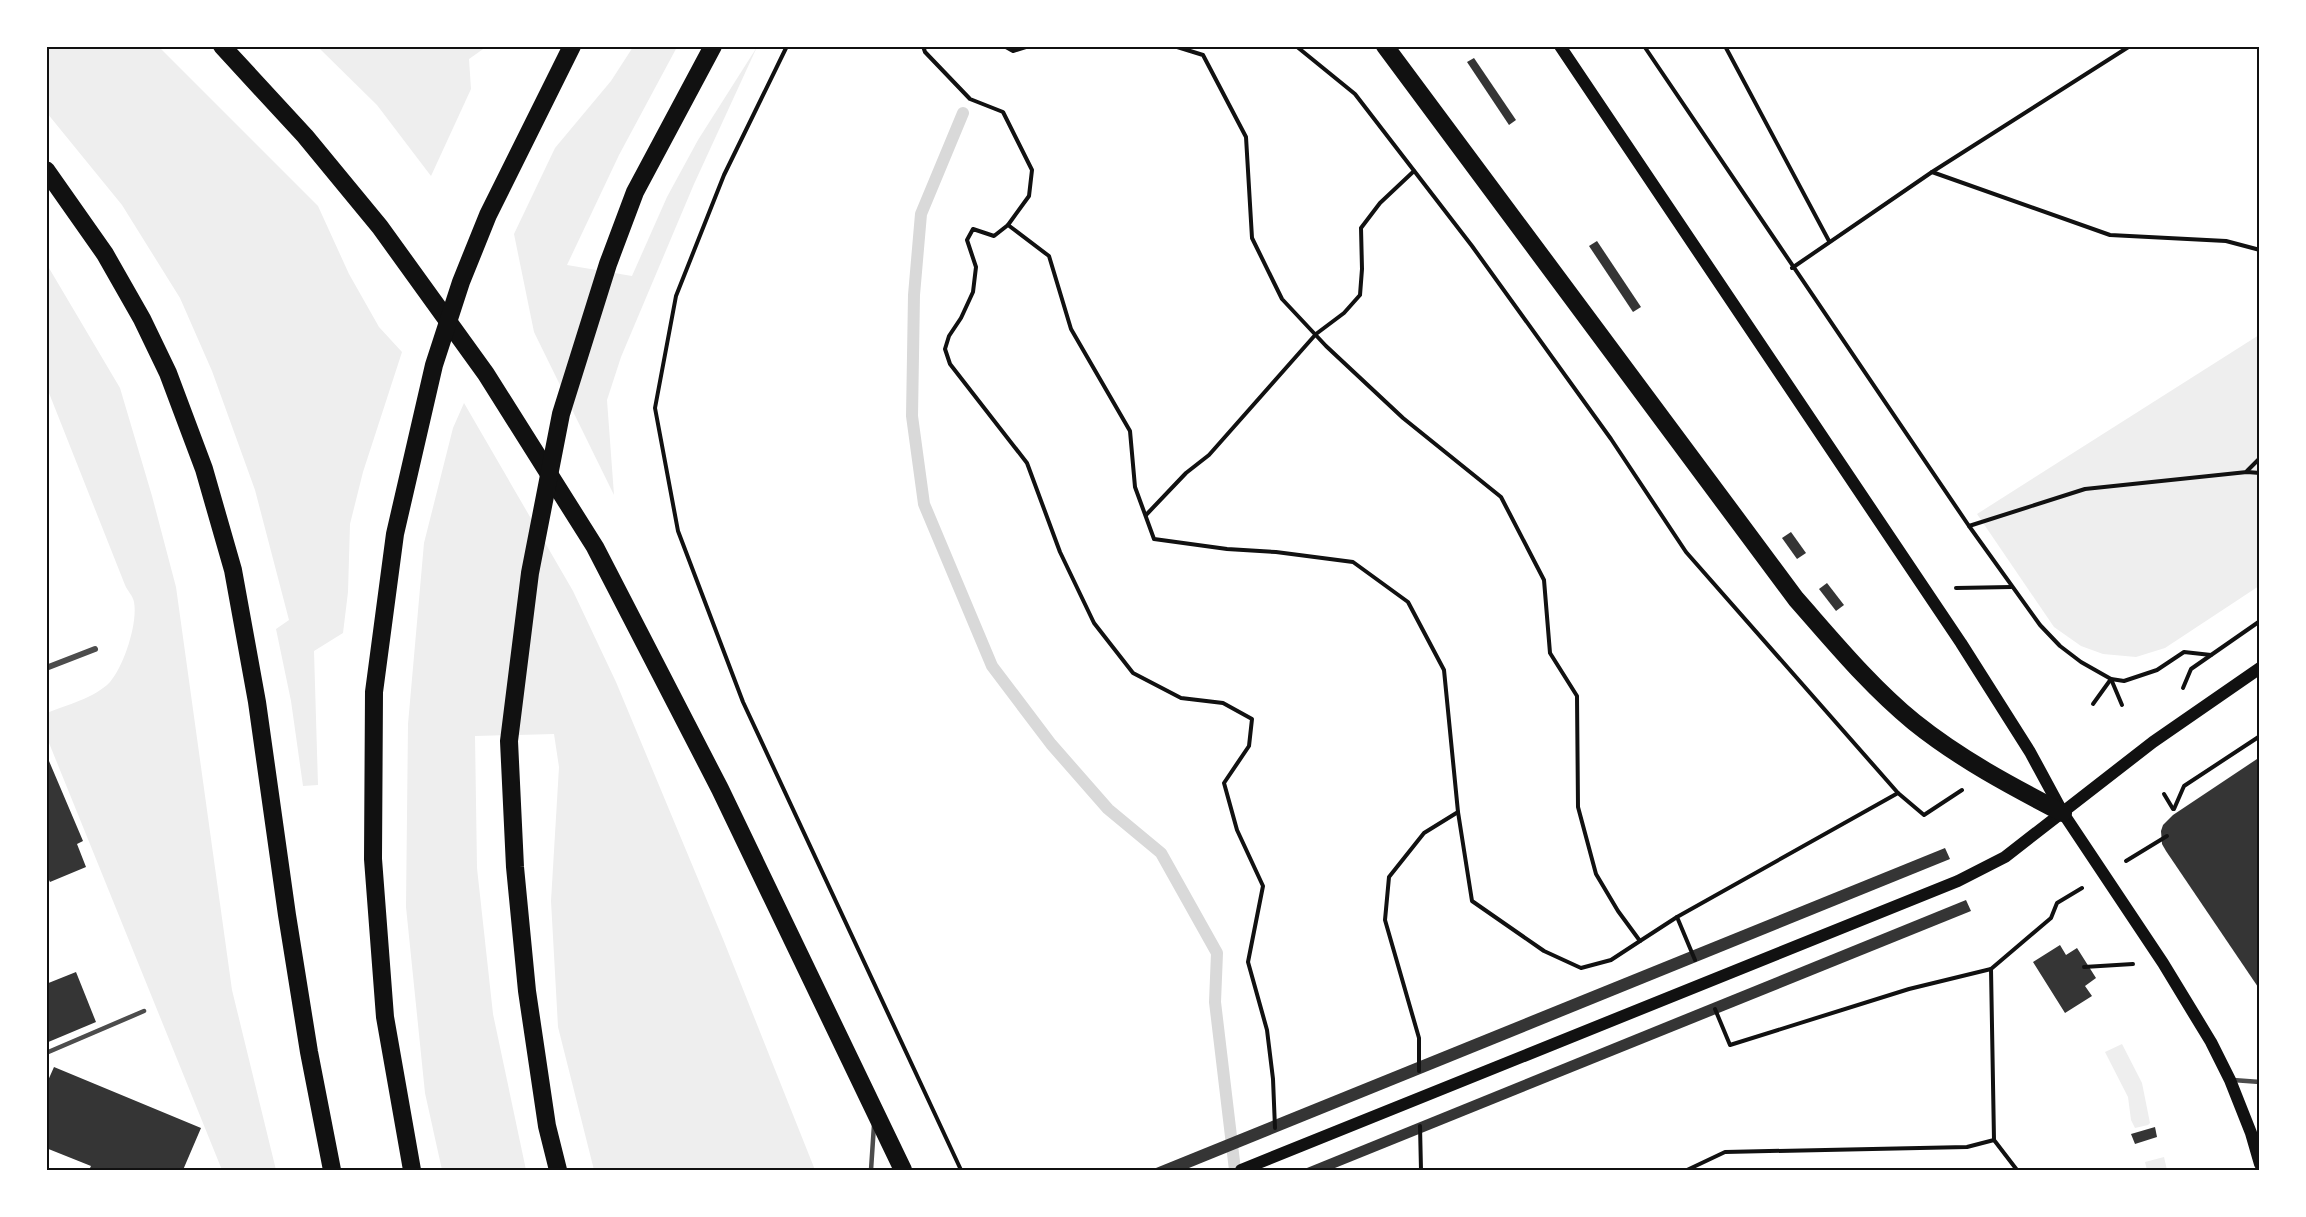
<svg xmlns="http://www.w3.org/2000/svg" width="2306" height="1217" font-family="Karla,sans-serif">
	<style>
		.green { fill: #eee }
		.lines { fill: none; stroke-linecap: round; stroke-linejoin: round }
		.stream { stroke: #d9d9d9; stroke-width: 12 }
		.building { fill: #353535 }
		.path { stroke: #111; stroke-width: 4 }
		.service { stroke: #4c4c4c; stroke-width: 4.5 }
		.minor { stroke: #4c4c4c; stroke-width: 6 }
		.secondary { stroke: #111; stroke-width: 12 }
		.motorway { stroke: #111; stroke-width: 18 }
		.neatline { fill: none; stroke: #111; stroke-width: 2 }
	</style>
	<rect width="100%" height="100%" fill="#fff"/>
	<g class="green">
		<polygon points="46,47 159,47 318,206 349,274 379,327 402,352 363,472 350,524 348,592 343,633 314,651 318,785 303,786 291,701 276,629 289,620 255,490 212,371 180,298 122,205 47,113"/>
		<polygon points="318,47 486,47 469,59 471,89 431,176 377,105"/>
		<polygon points="633,47 677,47 619,155 567,265 632,276 667,197 698,140 757,47 694,184 621,357 607,400 614,495 534,332 514,234 555,148 611,81"/>
		<path d="M46 263 120 388 152 496 176 587 232 990 276 1170H222L47 738V713C66 705 95 698 110 682 124 666 138 623 134 602 133 596 127 590 125 585L47 388Z"/>
		<polygon points="2259,335 2259,586 2165,648 2136,657 2103,654 2081,646 2054,627 1977,514"/>
		<polygon points="464,403 573,591 616,682 723,939 815,1170 594,1170 558,1027 551,901 559,767 554,734 475,736 477,868 493,1014 526,1170 442,1170 425,1093 406,907 408,724 424,543 453,428"/>
		<polygon points="2122,1044 2142,1083 2150,1123 2148,1125 2135,1128 2131,1120 2128,1097 2105,1052"/>
		<polygon points="2164,1157 2167,1170 2147,1170 2145,1162"/>
	</g>
	<g class="lines">
		<polyline class="stream" points="963,113 921,214 914,295 912,416 924,504 992,666 1051,744 1108,809 1161,853 1217,953 1215,1002 1235,1170"/>
	</g>
	<g class="building">
		<polygon points="1474,58 1516,120 1509,125 1467,62"/>
		<polygon points="1597,241 1641,307 1633,312 1589,246"/>
		<polygon points="1791,532 1806,553 1797,559 1782,538"/>
		<polygon points="1827,583 1844,605 1836,611 1819,589"/>
		<polygon points="2260,757 2260,986 2258,987 2166,851 2162,844 2161,831 2163,825 2173,815"/>
		<polygon points="49,761 83,841 77,844 86,867 50,882 46,874 46,762"/>
		<polygon points="1945,848 1950,859 1184,1170 1151,1170"/>
		<polygon points="1966,900 1971,911 1330,1170 1302,1170"/>
		<polygon points="2060,945 2066,955 2077,948 2096,978 2085,986 2092,996 2065,1013 2033,962"/>
		<polygon points="76,972 96,1022 46,1043 46,984"/>
		<polygon points="54,1067 201,1128 183,1170 89,1170 91,1166 46,1148 46,1085"/>
		<polygon points="2155,1127 2157,1137 2135,1144 2131,1134"/>
	</g>
	<g class="lines">
		<g class="path">
			<polyline points="787,46 724,175 676,296 655,408 678,531 743,702 961,1170"/>
			<polyline points="923,46 925,52 970,99 1003,112 1032,170 1029,196 1008,225"/>
			<polyline points="1004,46 1013,51 1029,46"/>
			<polyline points="1174,46 1203,55 1246,137 1252,238 1282,299 1326,346 1403,418 1501,497 1544,580 1550,653 1577,696 1578,807 1596,874 1618,911 1640,941 1677,917"/>
			<polyline points="1296,46 1355,94 1472,246 1611,439 1686,552 1898,793"/>
			<polyline points="1644,46 1969,526 2040,625 2060,646 2081,662 2111,679 2124,681 2157,670 2184,652 2211,655"/>
			<polyline points="1725,46 1829,241"/>
			<polyline points="1932,172 2110,235 2226,241 2260,250"/>
			<polyline points="1792,268 1932,172 2130,46"/>
			<polyline points="2247,471 2260,458"/>
			<polyline points="1146,515 1186,473 1209,455 1316,334 1344,313 1360,295 1362,269 1361,228 1380,203 1414,171"/>
			<polyline points="1969,526 2085,489 2247,472 2260,473"/>
			<polyline points="1956,588 2011,587"/>
			<polyline points="2111,679 2122,705"/>
			<polyline points="2183,688 2191,669 2260,621"/>
			<polyline points="2093,704 2111,679"/>
			<polyline points="2164,794 2173,809"/>
			<polyline points="2174,809 2184,786 2260,736"/>
			<polyline points="1458,812 1472,901 1544,951 1581,968 1611,960 1640,941"/>
			<polyline points="2126,861 2167,836"/>
			<polyline points="1695,960 1677,917 1898,793 1924,815 1962,790"/>
			<polyline points="2084,967 2133,964"/>
			<polyline points="1715,1009 1730,1045 1909,989 1991,969"/>
			<polyline points="1420,1126 1421,1170"/>
			<polyline points="1275,1128 1273,1079 1267,1030 1248,962 1263,886 1237,830 1224,783 1249,746 1252,719 1223,703 1181,698 1133,673 1094,623 1060,552 1027,463 950,364 945,349 949,336 961,318 973,292 976,267 967,240 973,229 994,236 1008,225 1049,256 1071,329 1130,431 1135,487 1154,539 1227,549 1276,552 1353,562 1408,602 1444,670 1458,812 1424,833 1389,877 1385,920 1419,1038 1419,1071"/>
			<polyline points="1687,1170 1725,1152 1967,1147 1994,1140"/>
			<polyline points="2017,1170 1994,1140 1991,969 2051,918 2057,903 2082,888"/>
		</g>
		<g class="service">
			<polyline points="46,1053 144,1011"/>
			<polyline points="2233,1080 2260,1082"/>
			<polyline points="871,1170 874,1125"/>
		</g>
		<polyline class="minor" points="46,668 95,649"/>
		<g class="secondary">
			<polyline points="1560,46 1961,643 2030,752 2063,813 2163,963 2211,1042 2230,1080 2251,1133 2260,1164"/>
			<polyline points="1241,1170 1958,881 2005,857 2153,742 2260,668"/>
		</g>
		<g class="motorway">
			<polyline points="222,46 305,136 380,227 486,374 595,547 720,789 903,1170"/>
			<path d="M1385 46 1796 599C1834 642 1870 686 1914 722 1960 759 2011 786 2063 813"/>
			<polyline points="46,170 105,254 142,319 168,373 204,469 233,570 257,702 287,915 309,1052 332,1170"/>
			<polyline points="412,1170 385,1017 373,859 374,692 395,534 434,365 461,282 488,215 572,46"/>
			<polyline points="558,1170 547,1126 527,991 515,867 509,741 530,573 561,414 608,264 635,192 713,46"/>
		</g>
	</g>
	<rect width="2306" height="1217" fill="none" stroke="#ffffff" stroke-width="96"/>
	<rect x="48" y="48" width="2210" height="1121" class="neatline"/>
</svg>
